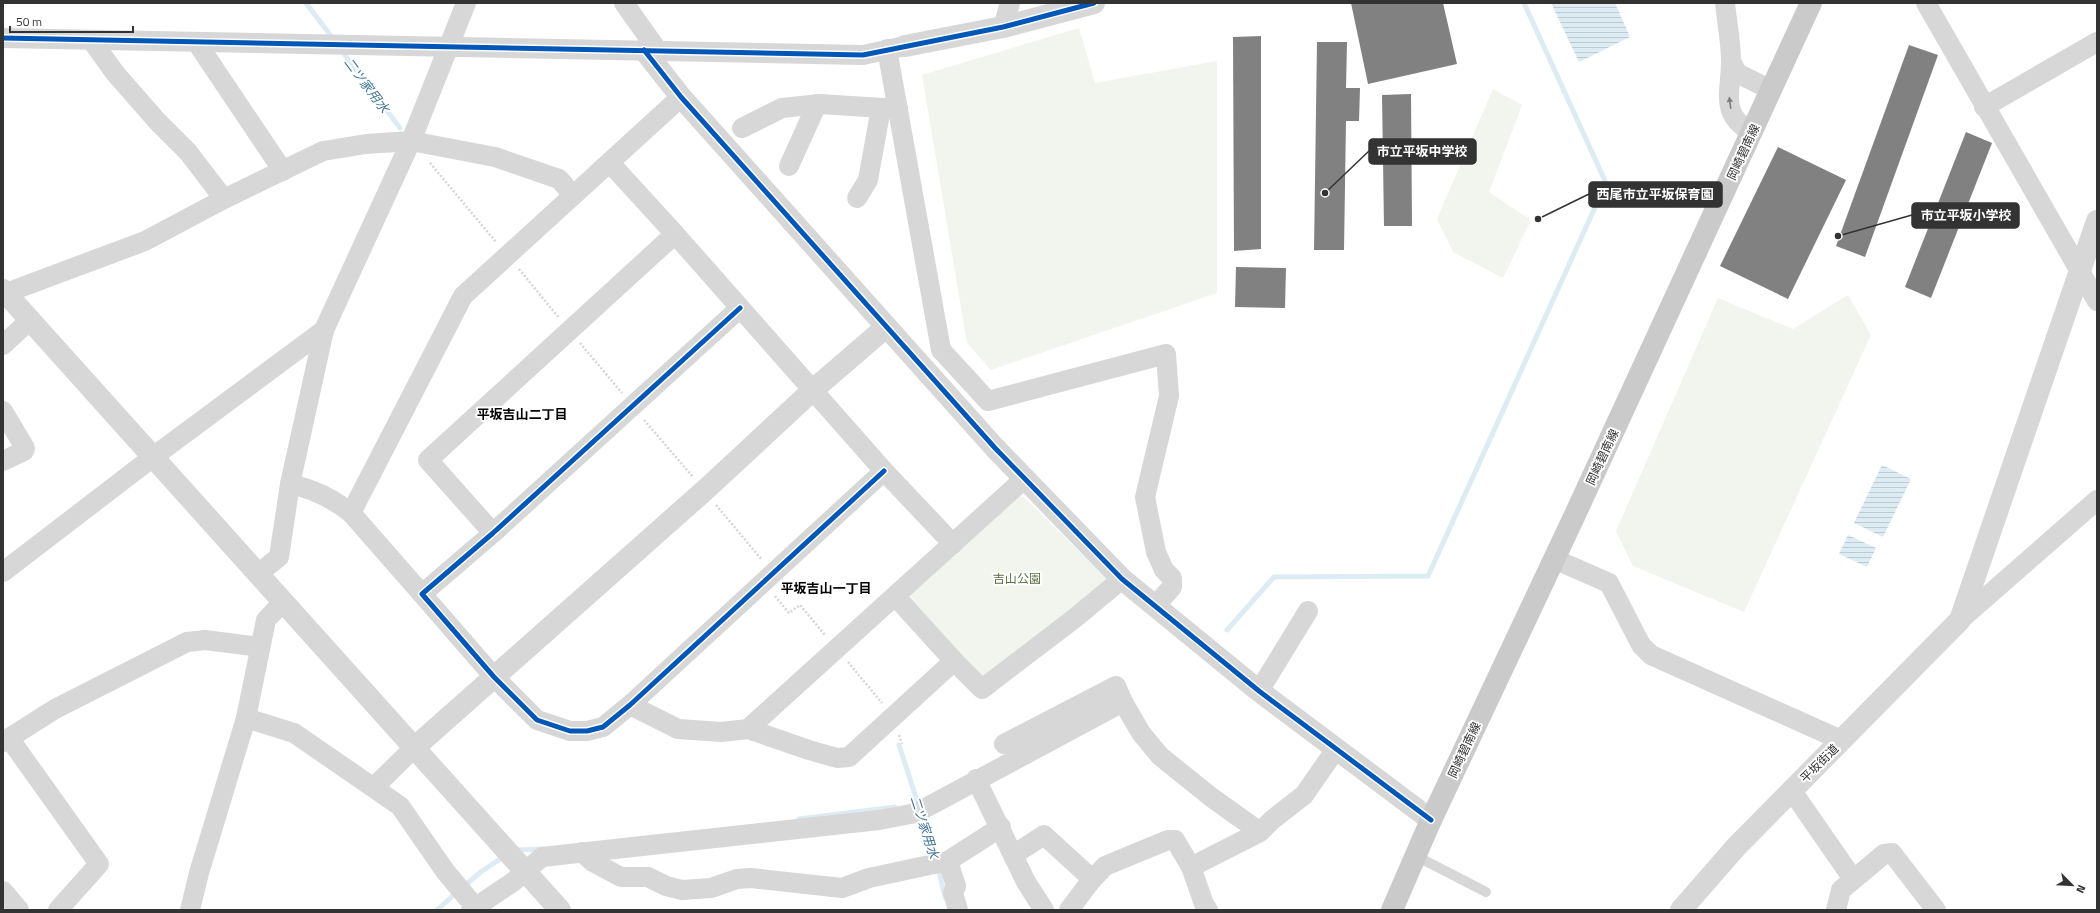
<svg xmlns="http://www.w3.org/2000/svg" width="2100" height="913" font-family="'Titillium Web','Noto Sans JP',sans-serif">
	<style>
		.park { fill: #f1f5ed }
		.water { fill: url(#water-rules) }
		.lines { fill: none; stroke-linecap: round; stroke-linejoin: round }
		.stream { stroke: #ddebf3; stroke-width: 5 }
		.building { fill: #818181 }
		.path { stroke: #d6d6d6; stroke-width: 2.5; stroke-dasharray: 2 2; stroke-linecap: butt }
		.service { stroke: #d7d7d7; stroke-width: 10 }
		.minor { stroke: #d7d7d7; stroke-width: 20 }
		.tertiary { stroke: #d7d7d7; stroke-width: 22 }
		.primary { stroke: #cacaca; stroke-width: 22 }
		.cycleway-casing { stroke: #fff; stroke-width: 8 }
		.cycleway { stroke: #0057b8; stroke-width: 5 }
		.oneway { fill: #7d7d7d }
		.labels { text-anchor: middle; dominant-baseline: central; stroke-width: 4; stroke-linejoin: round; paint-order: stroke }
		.street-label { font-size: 12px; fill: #333; stroke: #fff }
		.park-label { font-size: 12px; fill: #56703f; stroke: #fff }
		.water-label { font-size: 13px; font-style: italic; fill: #3f7597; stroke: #fff }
		.neighbourhood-label { font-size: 13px; font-weight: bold; fill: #000; stroke: #fff }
		.leader { fill: none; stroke: #333; stroke-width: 1.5 }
		.callout-dot { fill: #333; stroke: #fff; stroke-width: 1.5 }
		.callout { fill: #333; stroke: #333; stroke-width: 1.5 }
		.callout-label { font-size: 13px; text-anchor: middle; font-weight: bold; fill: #fff }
	</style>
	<defs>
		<pattern id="water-rules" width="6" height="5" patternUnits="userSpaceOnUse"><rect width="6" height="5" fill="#ddebf3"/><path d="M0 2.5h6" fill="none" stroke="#becad1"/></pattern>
	</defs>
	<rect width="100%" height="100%" fill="#fff"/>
	<g class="park">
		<polygon points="1079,28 1095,83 1217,61 1217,293 991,370 967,343 922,75"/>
		<polygon points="1493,89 1522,105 1489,192 1531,220 1503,278 1453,252 1437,219"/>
		<polygon points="1848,295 1871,335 1744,612 1633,566 1616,531 1718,298 1793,329"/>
		<polygon points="1017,496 1024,497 1108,580 1107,585 980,679 909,600 911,592"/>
	</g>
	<g class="water">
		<polygon points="1551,3 1615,3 1630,37 1579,62"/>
		<polygon points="1882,465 1911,479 1883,537 1854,523"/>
		<polygon points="1848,535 1876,548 1867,567 1839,554"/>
	</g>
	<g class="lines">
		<g class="stream">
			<polyline points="306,3 334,40"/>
			<polyline points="342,51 400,128"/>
			<polyline points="1227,630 1274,577 1428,576 1606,183 1524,3"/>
			<polyline points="899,745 919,807"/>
			<polyline points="921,815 936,860"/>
			<polyline points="799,819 895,807"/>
			<polyline points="515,850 543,849"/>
			<polyline points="938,868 945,897"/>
			<polyline points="463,887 482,871 505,856"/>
			<polyline points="437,910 457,892"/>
		</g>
	</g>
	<g class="building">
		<polygon points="1351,3 1443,3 1457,64 1368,84"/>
		<polygon points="1261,36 1261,249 1234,251 1233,37"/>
		<polygon points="1317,42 1347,42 1346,88 1360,88 1359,121 1346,121 1344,250 1314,250"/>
		<polygon points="1909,45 1938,55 1865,257 1836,246"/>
		<polygon points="1411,94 1412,226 1384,226 1382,95"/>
		<polygon points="1966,132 1992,143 1931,298 1905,287"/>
		<polygon points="1778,147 1846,180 1788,299 1720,266"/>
		<polygon points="1236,267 1286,268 1285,308 1235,307"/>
	</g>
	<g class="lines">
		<g class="path">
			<polyline points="430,163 496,242"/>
			<polyline points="519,269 559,318"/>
			<polyline points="580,343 622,393"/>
			<polyline points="644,420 693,477"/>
			<polyline points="716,505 762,560"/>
			<polyline points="775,596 789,613 800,605 825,635"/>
			<polyline points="848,662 882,703"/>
			<polyline points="899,735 902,744"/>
		</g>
		<polyline class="service" points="1416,856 1486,892"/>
		<g class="minor">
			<polyline points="624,3 658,51"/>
			<path d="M1725 3C1727 22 1731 42 1731 62 1731 91 1719 115 1752 132"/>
			<polyline points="1926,3 2097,301"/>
			<polyline points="1003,27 1010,3"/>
			<polyline points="3,38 863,55 905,46"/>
			<polyline points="92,41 115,73 157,121 188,152 224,199 323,151 366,144 411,141 495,157 559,179 573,195"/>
			<polyline points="197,43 283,171"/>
			<polyline points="887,49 941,350 988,401 1166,354 1169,396 1145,497 1156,552 1164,570 1172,578 1172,587 1155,606"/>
			<polyline points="1731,61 1737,73 1771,90"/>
			<polyline points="1984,107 2097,42"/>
			<polyline points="742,128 782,108 820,104 898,109"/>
			<polyline points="610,163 675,234"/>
			<polyline points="789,166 817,104"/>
			<polyline points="857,198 868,180 881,108"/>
			<polyline points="6,293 145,241 224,199"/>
			<polyline points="740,308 493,533 422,594 494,677 537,720 570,731 587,731 603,727 630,705 884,471"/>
			<polyline points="3,345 30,320"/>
			<polyline points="3,411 25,448 24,451 3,461"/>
			<path d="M290 484C314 489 332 498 351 513"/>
			<polyline points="493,533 428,460 675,234 884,471 953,544"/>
			<polyline points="1554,559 1609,583 1641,645 1651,655 1841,740"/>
			<polyline points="3,572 153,457 324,330"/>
			<polyline points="259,573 279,557 290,484 324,330 411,141 466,3"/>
			<polyline points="422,594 351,513 463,296 681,97"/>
			<polyline points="896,597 954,661 982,689 1075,618 1122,579"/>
			<polyline points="1960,620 2097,500"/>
			<polyline points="1259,691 1308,611"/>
			<polyline points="630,705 678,729 721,732 748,729 809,750 837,758 849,757 954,661"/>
			<polyline points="246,718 294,733 400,806 445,871 475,907"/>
			<polyline points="748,729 1024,479"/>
			<polyline points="9,738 99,864 58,910"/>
			<polyline points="3,742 55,709 187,642 205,640 260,647"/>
			<polyline points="1004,744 1116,686 1123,702"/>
			<polyline points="976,779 1026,882 1044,910"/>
			<polyline points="374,787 414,748"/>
			<polyline points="1792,791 1853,879"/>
			<polyline points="582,852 593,862 621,877 648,877 666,886 682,890 711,888 737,879 751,878 842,888 869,878 948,861"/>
			<polyline points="1013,855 1044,835 1092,879"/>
			<polyline points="3,891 19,910"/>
			<polyline points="190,910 199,873 246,718 266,620 283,602"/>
			<polyline points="471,910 513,882 542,857 879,820 916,813 1123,702 1141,733 1160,756 1211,797 1260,832"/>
			<polyline points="958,910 953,893 956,886 948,861 1001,827"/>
			<polyline points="1069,910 1090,882 1105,866 1168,840 1175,840 1191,867"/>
			<polyline points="1208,910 1204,904 1191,867 1260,832 1272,820 1304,795 1336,749"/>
			<polyline points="1836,910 1841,890 1884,854 1892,853 1936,910"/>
		</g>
		<g class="tertiary">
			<polyline points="905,46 1003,27 1094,3"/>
			<polyline points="644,50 681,97 995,448 1122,579 1259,691 1431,820"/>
			<polyline points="3,290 560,910"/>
			<polyline points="414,748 704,491 813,390 886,327"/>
			<polyline points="1681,910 1736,847 1960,620 2097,221"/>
		</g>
		<polyline class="primary" points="1392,910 1431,820 1573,519 1811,3"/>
		<g class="cycleway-casing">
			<g id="cycleway">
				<polyline points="3,38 863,55 1003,27 1094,3"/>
				<polyline points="644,50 681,97 995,448 1122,579 1259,691 1431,820"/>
				<polyline points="740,308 493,533 422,594 494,677 537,720 570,731 587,731 603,727 630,705 884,471"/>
			</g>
		</g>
		<use href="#cycleway" class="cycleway"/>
	</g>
	<defs><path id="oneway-solid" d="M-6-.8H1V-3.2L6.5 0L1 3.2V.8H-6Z"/></defs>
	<use class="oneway" href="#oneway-solid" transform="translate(1730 103) rotate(-98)"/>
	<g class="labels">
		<g class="street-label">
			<text transform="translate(1743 152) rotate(-65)">岡崎碧南線</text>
			<text transform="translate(1602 457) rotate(-65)">岡崎碧南線</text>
			<text transform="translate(1464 750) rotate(-65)">岡崎碧南線</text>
			<text transform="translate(1819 763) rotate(-45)">平坂街道</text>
		</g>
		<g class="park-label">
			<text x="1017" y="578">吉山公園</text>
		</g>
		<g class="water-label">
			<text transform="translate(367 85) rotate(53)">二ツ家用水</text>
			<text transform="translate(925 827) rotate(72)">二ツ家用水</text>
		</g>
		<g class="neighbourhood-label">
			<text x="522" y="414">平坂吉山二丁目</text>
			<text x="826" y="588">平坂吉山一丁目</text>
		</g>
	</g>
	<path class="leader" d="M1325 193L1369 151M1538 219L1589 194M1838 236L1912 215"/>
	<g class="callout-dot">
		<circle cx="1325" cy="193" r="4"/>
		<circle cx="1538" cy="219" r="4"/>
		<circle cx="1838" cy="236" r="4"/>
	</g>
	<g class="callout">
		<rect x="1369" y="139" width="107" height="25" rx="4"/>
		<rect x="1589" y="182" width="133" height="25" rx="4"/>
		<rect x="1912" y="203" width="107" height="25" rx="4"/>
	</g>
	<g class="callout-label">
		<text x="1422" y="156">市立平坂中学校</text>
		<text x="1655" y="199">西尾市立平坂保育園</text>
		<text x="1966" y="220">市立平坂小学校</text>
	</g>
	<rect width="2100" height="913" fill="none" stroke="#333333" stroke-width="8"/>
	<g transform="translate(2072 885) rotate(114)" stroke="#ffffff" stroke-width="3" paint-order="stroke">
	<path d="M0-3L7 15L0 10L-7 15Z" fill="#333333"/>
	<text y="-6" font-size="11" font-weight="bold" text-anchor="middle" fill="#333333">N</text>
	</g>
	<path d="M10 26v6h123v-6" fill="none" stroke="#333333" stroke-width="2"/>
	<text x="16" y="26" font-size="12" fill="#333333" stroke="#ffffff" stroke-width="3" paint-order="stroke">50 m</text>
</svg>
